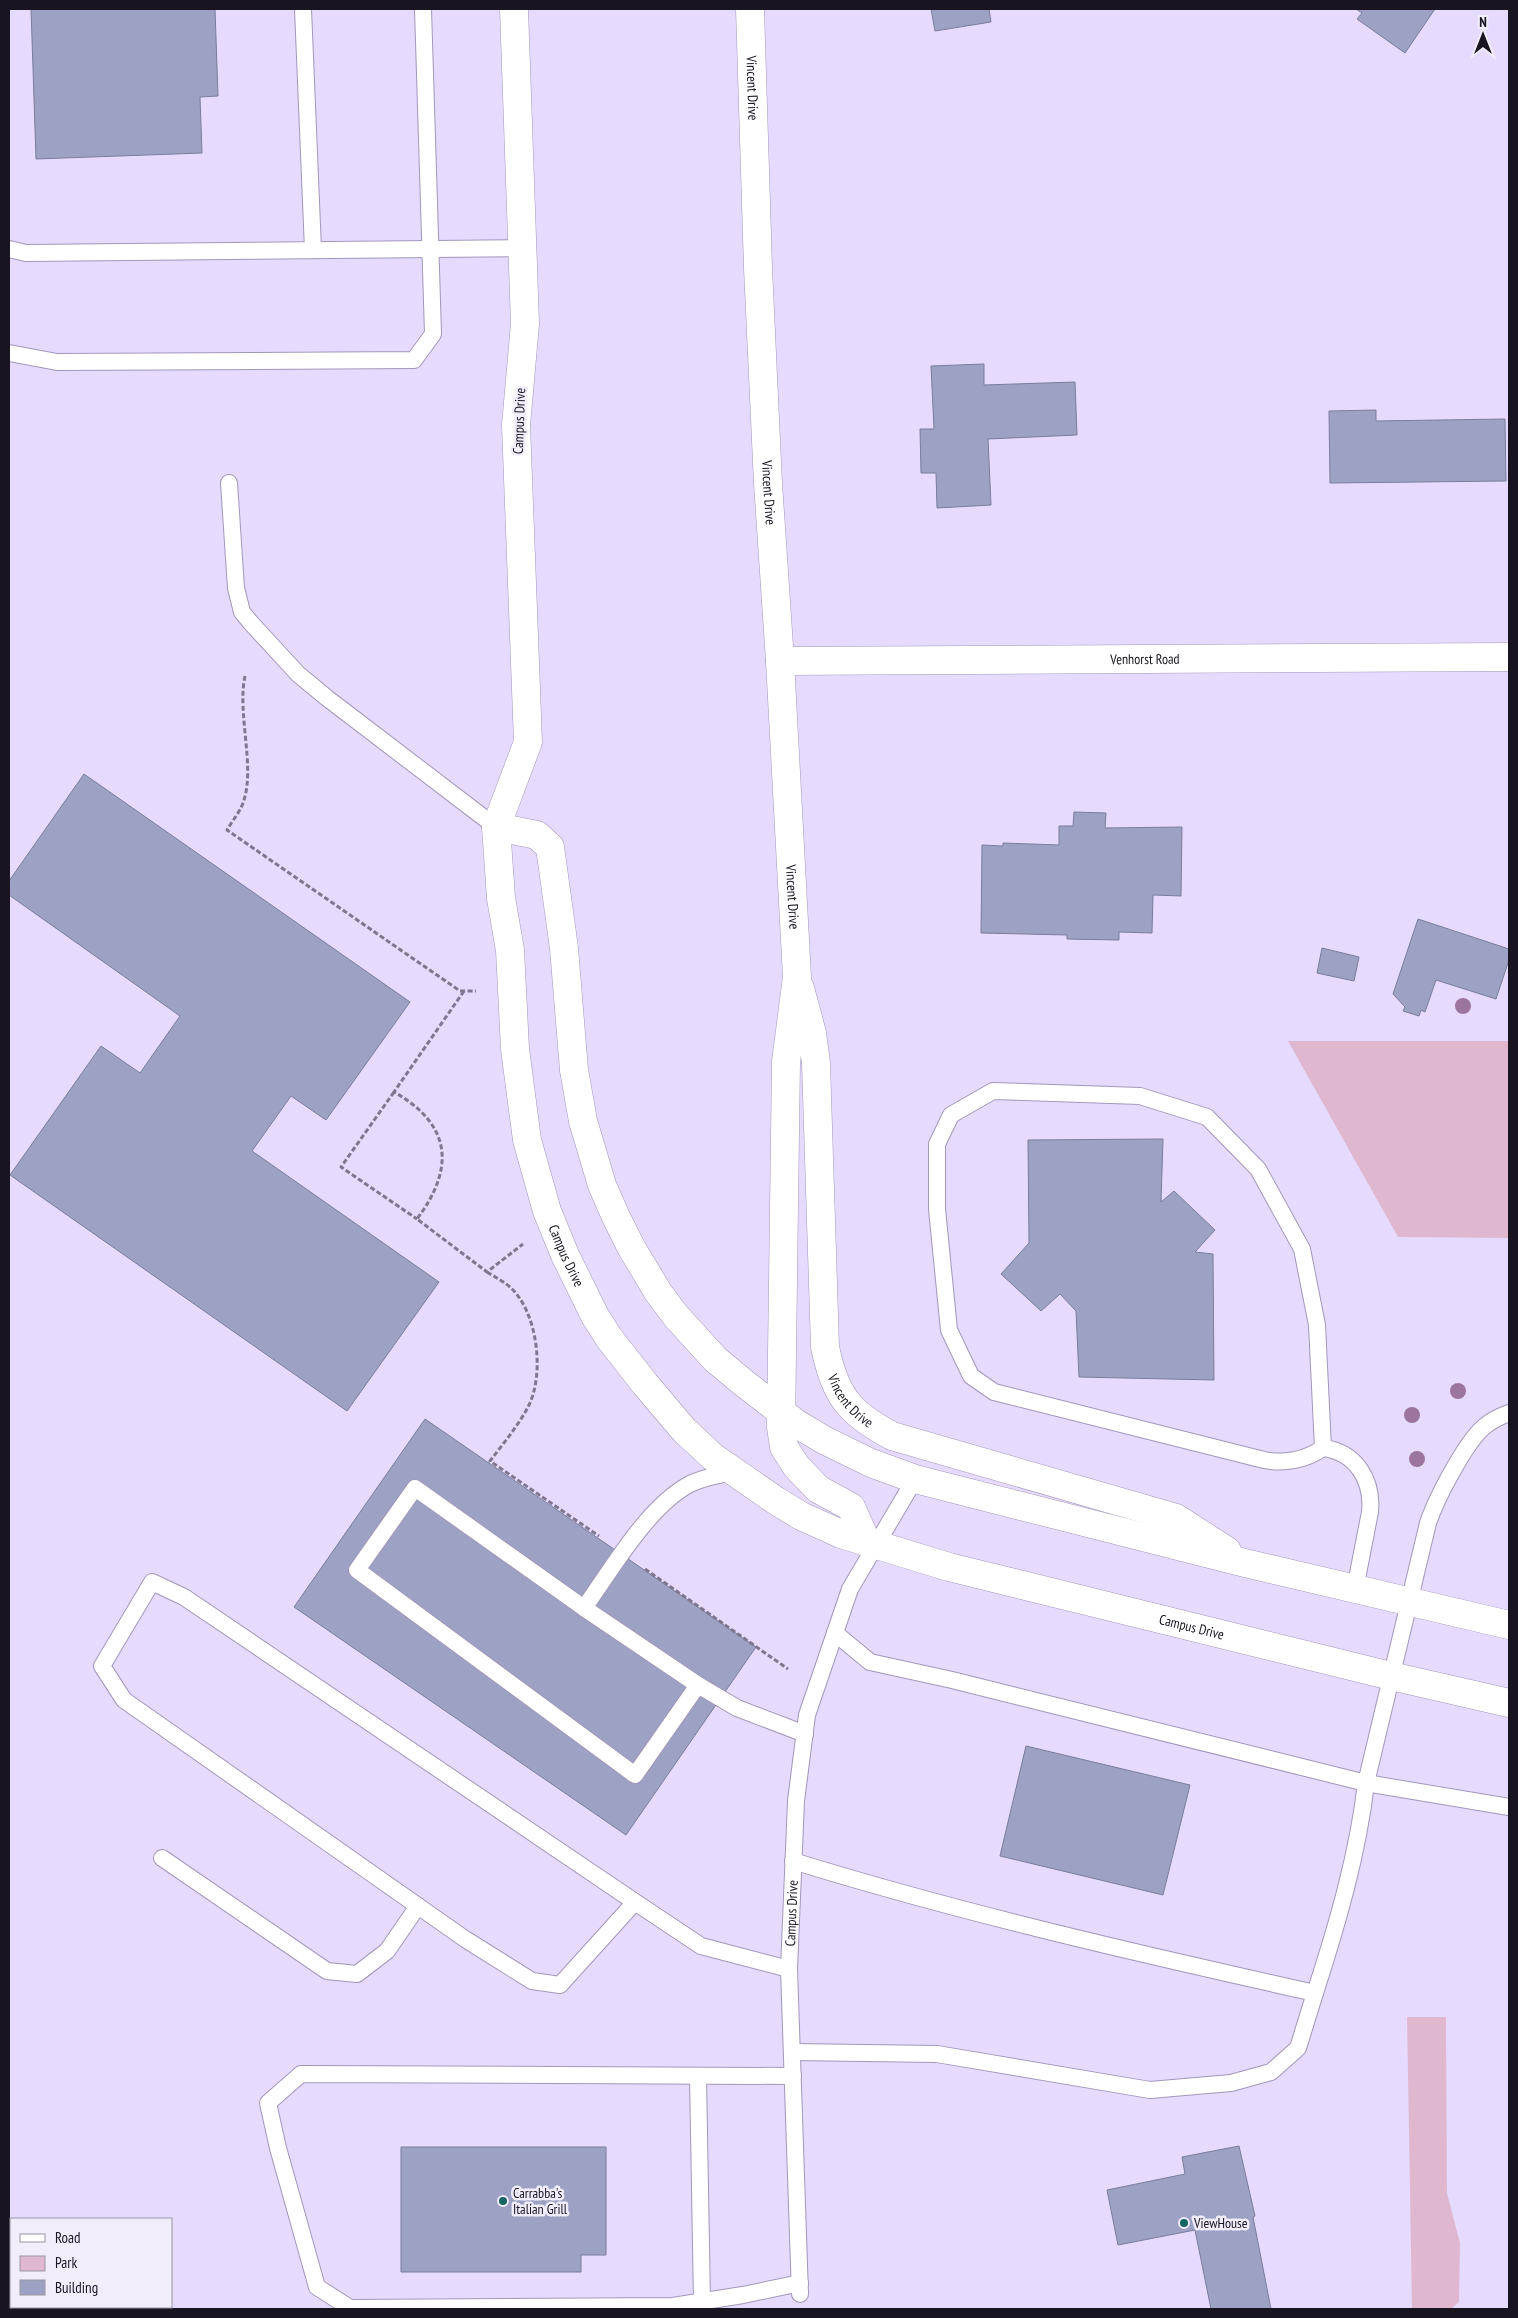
<svg xmlns="http://www.w3.org/2000/svg" width="1518" height="2318" font-family="'PT Sans Narrow',sans-serif">
	<style>
		.green { fill: #dfb8d0 }
		.building { fill: #9da1c3; stroke: #797d9d }
		.lines { fill: none; stroke-linecap: round; stroke-linejoin: round }
		.lane-casing { stroke: #a297b9; stroke-width: 18 }
		.street-casing { stroke: #a297b9; stroke-width: 29 }
		.path { stroke: #7e778f; stroke-width: 3; stroke-dasharray: 5 2.5; stroke-linecap: butt }
		.lane { stroke: #fff; stroke-width: 16 }
		.street { stroke: #fff; stroke-width: 28 }
		.tree { fill: #9b759d }
		.poi-dot { fill: #156466; stroke: #f1edfb; stroke-width: 2 }
		.labels { text-anchor: middle; dominant-baseline: central; stroke-width: 5; stroke-linejoin: round; paint-order: stroke }
		.street-label { font-size: 14px; fill: #181420; stroke: #f1edfb }
		.poi-label { font-size: 14px; fill: #181420; stroke: #f1edfb; text-anchor: start }
	</style>
	<rect width="100%" height="100%" fill="#e6dbff"/>
	<g class="green">
		<polygon points="1288,1041 1509,1041 1509,1238 1398,1237"/>
		<polygon points="1407,2017 1446,2017 1447,2193 1460,2243 1459,2302 1451,2309 1412,2309"/>
	</g>
	<g class="building">
		<polygon points="31,9 215,9 218,96 200,97 202,153 36,159"/>
		<polygon points="931,9 989,9 991,22 935,31"/>
		<polygon points="1356,9 1435,9 1405,53 1357,19 1362,13"/>
		<polygon points="984,364 984,385 1075,382 1077,435 988,439 991,505 937,508 936,473 921,473 920,429 934,429 931,366"/>
		<polygon points="1376,410 1376,421 1505,419 1506,481 1330,483 1329,411"/>
		<polygon points="84,774 410,1002 326,1120 291,1096 252,1151 439,1282 347,1411 10,1175 101,1046 140,1073 180,1016 9,895 9,881"/>
		<polygon points="1074,812 1106,813 1105,828 1182,827 1181,896 1153,895 1152,933 1119,932 1119,940 1067,939 1067,935 981,933 982,845 1003,846 1003,843 1059,845 1059,826 1073,826"/>
		<polygon points="1418,919 1509,949 1509,960 1496,999 1436,980 1425,1012 1421,1010 1419,1016 1403,1011 1405,1007 1393,994"/>
		<polygon points="1322,948 1359,957 1354,981 1317,973"/>
		<polygon points="1163,1139 1161,1202 1174,1191 1215,1230 1195,1252 1213,1254 1214,1380 1079,1377 1076,1311 1060,1294 1041,1311 1001,1274 1029,1243 1028,1140"/>
		<polygon points="425,1419 756,1647 626,1835 294,1607"/>
		<polygon points="1026,1746 1190,1785 1163,1895 1000,1856"/>
		<polygon points="1239,2146 1255,2216 1253,2217 1271,2309 1211,2309 1195,2230 1118,2245 1107,2190 1185,2174 1182,2157"/>
		<polygon points="401,2147 606,2147 606,2255 581,2255 581,2272 401,2272"/>
	</g>
	<g class="lines">
		<g class="lane-casing">
			<g id="lane">
				<polyline points="303,9 313,250"/>
				<polyline points="9,249 26,253 523,248"/>
				<polyline points="9,353 57,362 414,360 433,334 423,9"/>
				<polyline points="229,483 236,588 242,612 251,623 298,674 327,698 496,827"/>
				<path d="M1323 1448C1306 1460 1284 1464 1264 1460L994 1392 971 1376 949 1330 937 1209V1144L951 1115 993 1091 1140 1096 1207 1117 1258 1169 1302 1249 1317 1325 1323 1448C1356 1452 1373 1480 1370 1512L1355 1589"/>
				<polygon points="415,1488 584,1608 698,1685 635,1775 357,1570"/>
				<path d="M584 1608C612 1569 648 1506 690 1484 704 1477 719 1475 734 1472"/>
				<polyline points="835,1633 870,1662 952,1680 1366,1783 1509,1807"/>
				<polyline points="698,1685 737,1708 805,1734"/>
				<polyline points="162,1858 327,1971 357,1974 387,1951 418,1906"/>
				<path d="M793 1861C965 1914 1140 1954 1315 1993 1337 1925 1358 1854 1366 1783L1428 1523C1436 1499 1466 1441 1485 1426 1492 1420 1501 1416 1509 1413"/>
				<polyline points="635,1902 560,1985 532,1981 465,1939 124,1700 102,1666 152,1582 184,1597 635,1902 701,1946 789,1969"/>
				<polyline points="792,2052 937,2054 1150,2090 1231,2083 1271,2072 1298,2048 1315,1993"/>
				<polyline points="698,2076 702,2302"/>
				<polyline points="793,2076 301,2074 268,2103 278,2148 317,2287 350,2308 673,2306 743,2295 800,2283"/>
				<path id="s1" d="M800 2294 789 1969 796 1801 807 1715 850 1589 915 1479"/>
			</g>
		</g>
		<g class="street-casing">
			<g id="street">
				<path id="s2" d="M514 9 525 324 516 425 528 742 496 827 501 898 510 950 515 1049 527 1140 547 1211 565 1255 595 1316 609 1338 645 1384 684 1430 713 1457 775 1500 801 1516 841 1534 949 1567 1391 1676 1509 1703"/>
				<path id="s3" d="M750 9 758 268 768 483 780 661 797 977 786 1062 781 1427 784 1447 796 1466 818 1489 851 1507 867 1543"/>
				<path id="s4" d="M780 661 1509 657"/>
				<polyline points="496,827 537,835 550,847 564,948 574,1070 583,1121 602,1185 616,1217 631,1247 658,1292 675,1315 715,1359 745,1384 797,1424 824,1440 871,1463 915,1479 1245,1563 1509,1625"/>
				<path id="s5" d="M800 988 812 1033 816 1063 825 1347C835 1396 849 1413 892 1436L1176 1518 1227 1551"/>
			</g>
		</g>
		<g class="path">
			<path d="M245 676C237 713 255 765 244 800 241 811 232 821 227 830L460 991H476"/>
			<path d="M464 991 394 1092C452 1125 455 1168 417 1219L487 1272 523 1244"/>
			<polyline points="394,1092 341,1167 417,1219"/>
			<path d="M487 1272C495 1277 503 1281 510 1287 538 1312 545 1375 528 1407 518 1426 503 1444 490 1461L599 1536"/>
			<polyline points="645,1569 788,1669"/>
		</g>
		<use href="#lane" class="lane"/>
		<use href="#street" class="street"/>
	</g>
	<g class="tree">
		<circle cx="1463" cy="1006" r="8"/>
		<circle cx="1458" cy="1391" r="8"/>
		<circle cx="1412" cy="1415" r="8"/>
		<circle cx="1417" cy="1459" r="8"/>
	</g>
	<g class="poi-dot">
		<circle cx="503" cy="2201" r="5"/>
		<circle cx="1184" cy="2223" r="5"/>
	</g>
	<g class="labels">
		<g class="street-label">
			<text stroke="none"><textPath href="#s3" startOffset="79">Vincent Drive</textPath></text>
			<text transform="translate(519 421) rotate(-88)">Campus Drive</text>
			<text stroke="none"><textPath href="#s3" startOffset="484">Vincent Drive</textPath></text>
			<text stroke="none"><textPath href="#s4" startOffset="365">Venhorst Road</textPath></text>
			<text stroke="none"><textPath href="#s3" startOffset="889">Vincent Drive</textPath></text>
			<text stroke="none"><textPath href="#s2" startOffset="1262">Campus Drive</textPath></text>
			<text stroke="none"><textPath href="#s5" startOffset="422">Vincent Drive</textPath></text>
			<text stroke="none"><textPath href="#s2" startOffset="2026">Campus Drive</textPath></text>
			<text stroke="none"><textPath href="#s1" startOffset="381">Campus Drive</textPath></text>
		</g>
		<g class="poi-label">
			<text x="513" y="2193">Carrabba's<tspan x="513" dy="16">Italian Grill</tspan></text>
			<text x="1194" y="2223">ViewHouse</text>
		</g>
	</g>
	<rect width="1518" height="2318" fill="none" stroke="#181420" stroke-width="20"/>
	<rect x="10" y="2218" width="162" height="90" fill="#f1edfb" stroke="#9a96a3"/>
	<rect x="20" y="2234" width="25" height="8" fill="#ffffff" stroke="#9a96a3"/>
	<text x="55" y="2243" font-size="15" fill="#181420">Road</text>
	<rect x="20" y="2256" width="25" height="15" fill="#dfb8d0" stroke="#9a96a3"/>
	<text x="55" y="2268" font-size="15" fill="#181420">Park</text>
	<rect x="20" y="2280" width="25" height="15" fill="#9da1c3" stroke="#9a96a3"/>
	<text x="55" y="2293" font-size="15" fill="#181420">Building</text>
	<g transform="translate(1483 35)" stroke="#f1edfb" stroke-width="4" paint-order="stroke">
	<path d="M0-4L9 19L0 12L-9 19Z" fill="#181420"/>
	<text y="-8" font-size="14" font-weight="bold" text-anchor="middle" fill="#181420">N</text>
	</g>
</svg>
